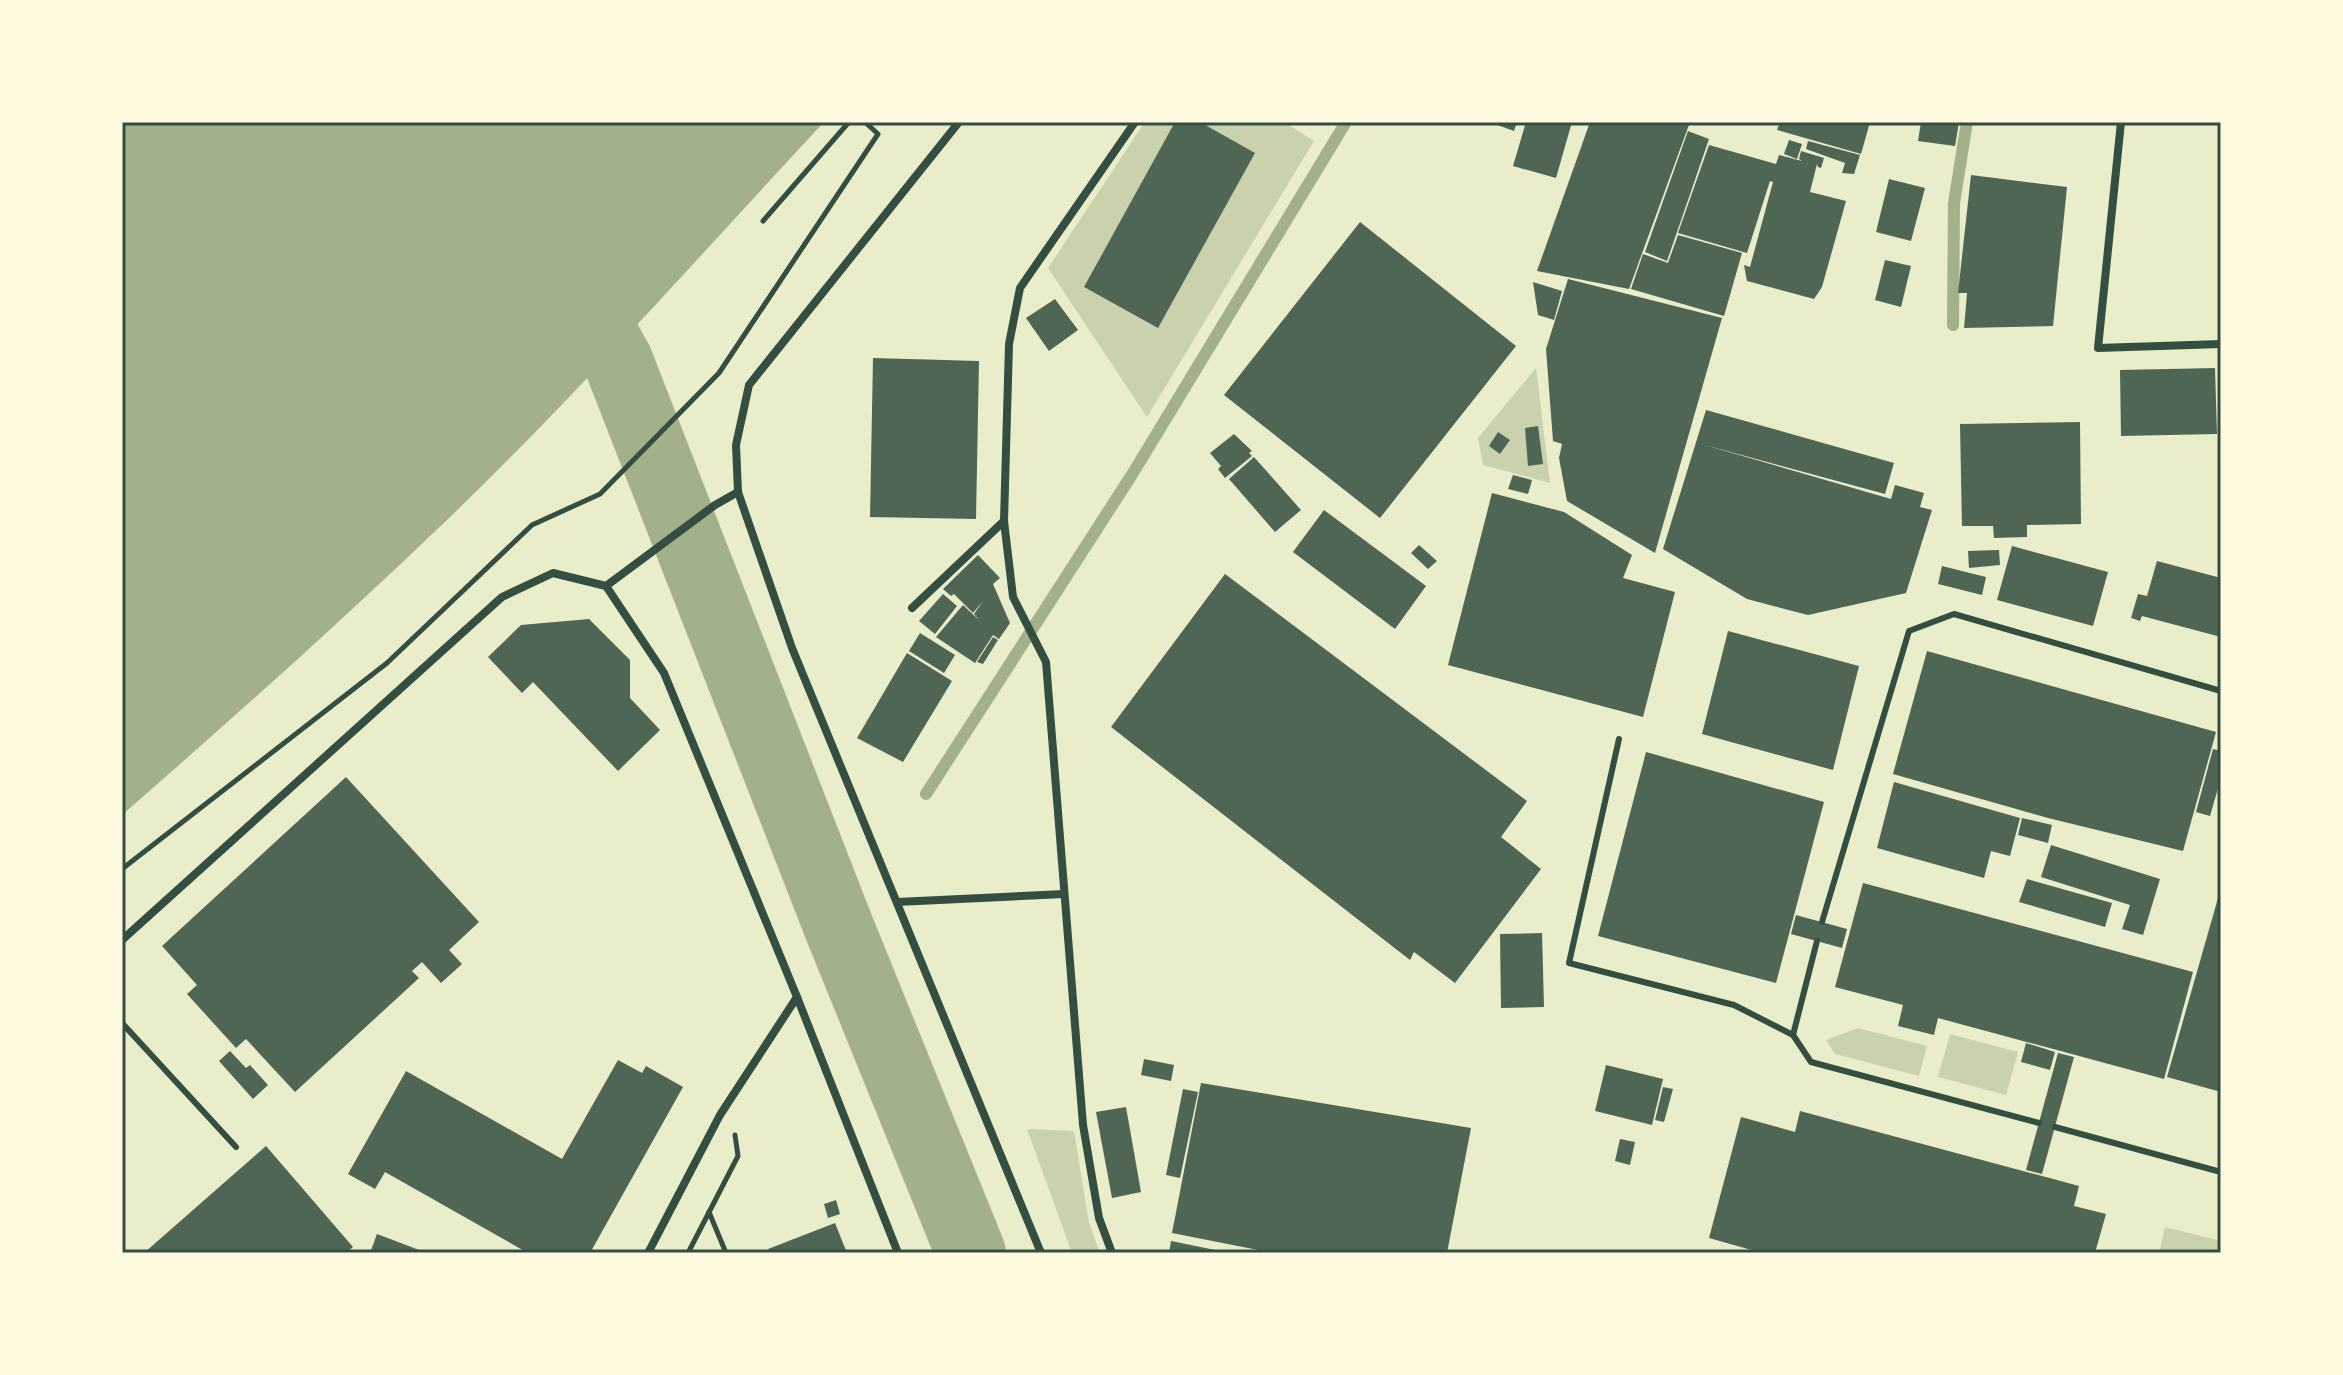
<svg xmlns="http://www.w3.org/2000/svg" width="2343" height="1375" font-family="Raleway,sans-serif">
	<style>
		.green { fill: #cad2ad }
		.water { fill: #a3b18a }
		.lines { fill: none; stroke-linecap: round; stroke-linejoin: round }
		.stream { stroke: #a3b18a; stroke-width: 12 }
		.river { stroke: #a3b18a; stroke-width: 70 }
		.building { fill: #4f6655 }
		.path { stroke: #344e41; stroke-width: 5 }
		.service { stroke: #344e41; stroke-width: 6 }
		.minor { stroke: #344e41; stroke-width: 8 }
		.neatline { fill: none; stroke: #344e41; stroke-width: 3 }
	</style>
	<rect width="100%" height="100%" fill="#e9edc9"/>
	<g class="green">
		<polygon points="1145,122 1284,122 1314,141 1147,417 1048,268"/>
		<polygon points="1536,368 1550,483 1483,465 1478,438"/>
		<polygon points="1858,1028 1927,1046 1919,1076 1835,1054 1826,1040"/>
		<polygon points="1950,1034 2018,1052 2006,1095 1938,1077"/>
		<polygon points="1027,1129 1074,1131 1089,1223 1100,1253 1072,1253"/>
		<polygon points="2165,1227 2221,1241 2221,1253 2159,1253"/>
	</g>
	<path class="water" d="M122 122H824C700 255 580 392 449 518 343 620 233 718 122 815Z"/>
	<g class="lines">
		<g class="stream">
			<polyline points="1953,325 1954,203 1967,122"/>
			<polyline points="926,794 1133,473 1346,122"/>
		</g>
		<polyline class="river" points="485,122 618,361 838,925 971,1253"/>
	</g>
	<g class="building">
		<polygon points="1175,122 1200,122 1255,153 1158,328 1084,287"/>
		<polygon points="1489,122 1517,122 1514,131"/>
		<polygon points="1526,122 1572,122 1556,178 1513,166"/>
		<polygon points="1590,122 1690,122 1629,289 1537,271"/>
		<polygon points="1780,122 1870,122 1861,154 1777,130"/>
		<polygon points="1921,122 1959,122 1955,146 1918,141"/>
		<polygon points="1688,131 1709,139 1667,261 1645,252"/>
		<polygon points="1789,140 1802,144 1797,159 1784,154"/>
		<polygon points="1808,141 1860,155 1854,174 1842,173 1845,163 1806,149"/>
		<polygon points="1709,145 1776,164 1779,155 1802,161 1799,159 1801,151 1824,158 1821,168 1818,167 1817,164 1810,192 1846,201 1822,287 1814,299 1747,281 1744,265 1750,267 1773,182 1770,181 1747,253 1678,233"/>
		<polygon points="1971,175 2067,187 2053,326 1964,328 1967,293 1958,293"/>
		<polygon points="1889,179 1925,188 1911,241 1876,232"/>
		<polygon points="1360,222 1516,346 1380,518 1224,395"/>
		<polygon points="1678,235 1742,253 1724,316 1631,289 1643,254 1668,263"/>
		<polygon points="1885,260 1911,266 1901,307 1875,300"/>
		<polygon points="1568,279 1722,318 1655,553 1567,501 1559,458 1562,444 1553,441 1546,349"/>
		<polygon points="1533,282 1562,291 1554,320 1538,315"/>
		<polygon points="1055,299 1078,330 1049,351 1026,318"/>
		<polygon points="873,358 979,361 976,519 870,517"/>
		<polygon points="2215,368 2217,434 2121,436 2120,370"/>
		<polygon points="1706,410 1894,463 1885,494 1701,444 1891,499 1895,485 1924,493 1920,507 1932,510 1906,593 1808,615 1747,599 1663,549"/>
		<polygon points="2080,422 2081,524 2027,525 2027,537 1994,538 1993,526 1962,526 1960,424"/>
		<polygon points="1538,426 1543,464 1528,466 1525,428"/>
		<polygon points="1498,432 1510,440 1500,454 1489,446"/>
		<polygon points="1234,434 1252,451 1249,453 1252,456 1225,478 1218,469 1221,466 1210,453"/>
		<polygon points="1254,457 1301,510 1275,532 1229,479"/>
		<polygon points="1513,475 1532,480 1528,494 1508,489"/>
		<polygon points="1492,493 1564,512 1632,555 1623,578 1675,592 1643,717 1448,665"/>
		<polygon points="1324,510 1426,586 1395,629 1293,552"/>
		<polygon points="1419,545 1437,561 1428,569 1411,553"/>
		<polygon points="2012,546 2108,572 2093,626 1997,600"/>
		<polygon points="1999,550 2000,565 1969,568 1968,551"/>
		<polygon points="978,555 1000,578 993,584 1010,623 999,639 993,635 975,663 936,637 963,605 979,620 974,614 983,601 973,613 954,594 951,596 943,589"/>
		<polygon points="2157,561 2221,578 2221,637 2142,616 2140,621 2131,618 2138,594 2147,596"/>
		<polygon points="1942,566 1986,577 1982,595 1938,584"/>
		<polygon points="1225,574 1527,801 1501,837 1541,869 1455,983 1414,952 1410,960 1111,727"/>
		<polygon points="943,594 957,606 935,634 919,621"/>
		<polygon points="589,619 630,660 630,698 660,730 618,771 533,682 522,693 488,657 521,625"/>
		<polygon points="1728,631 1859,666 1833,770 1702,734"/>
		<polygon points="920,633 955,655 944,673 909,651"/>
		<polygon points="993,637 998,640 983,664 977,662"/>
		<polygon points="1927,651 2216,732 2183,851 2048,818 1893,774"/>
		<polygon points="907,653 952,681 903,762 857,738"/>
		<polygon points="2213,749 2221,751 2221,778 2210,816 2196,812"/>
		<polygon points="1646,752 1824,802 1776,983 1598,936"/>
		<polygon points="346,777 479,922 449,950 462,964 441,983 422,962 412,971 419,978 295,1092 246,1039 236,1048 187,994 197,985 162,946"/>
		<polygon points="1894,782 2020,818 2010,856 1991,851 1984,878 1877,848"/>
		<polygon points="2022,818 2052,825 2048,843 2018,835"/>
		<polygon points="2051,845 2160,879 2143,935 2122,929 2130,905 2041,877"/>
		<polygon points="2027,879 2112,903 2105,927 2019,902"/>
		<polygon points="1863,883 2193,972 2164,1079 1938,1018 1934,1035 1898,1026 1903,1005 1835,987"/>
		<polygon points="2220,891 2221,891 2221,1092 2167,1077"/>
		<polygon points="1796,915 1847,929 1842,948 1791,934"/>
		<polygon points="1542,933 1544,1007 1501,1008 1500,934"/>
		<polygon points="2026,1043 2055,1052 2050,1070 2021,1062"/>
		<polygon points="230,1051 246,1068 250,1065 268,1085 253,1099 219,1061"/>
		<polygon points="2058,1053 2074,1057 2042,1174 2026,1170"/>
		<polygon points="1144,1059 1174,1065 1171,1081 1141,1075"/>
		<polygon points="618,1060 642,1073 646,1066 683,1087 590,1253 528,1253 385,1172 375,1189 348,1174 406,1071 562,1159"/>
		<polygon points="1606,1065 1663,1079 1652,1125 1595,1111"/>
		<polygon points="1201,1083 1471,1128 1447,1253 1273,1253 1172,1233"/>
		<polygon points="1663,1087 1673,1089 1664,1122 1655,1120"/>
		<polygon points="1183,1089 1198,1092 1180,1178 1166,1175"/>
		<polygon points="1126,1107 1141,1192 1112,1198 1096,1112"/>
		<polygon points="1800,1111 2079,1186 2074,1206 2106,1214 2095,1253 1762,1253 1709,1238 1741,1117 1795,1132"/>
		<polygon points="1620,1139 1635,1142 1630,1165 1615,1161"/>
		<polygon points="266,1146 353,1247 346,1253 144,1253"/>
		<polygon points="836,1200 840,1214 828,1218 824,1204"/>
		<polygon points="835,1223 847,1253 770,1253 768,1249"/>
		<polygon points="377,1234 427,1253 370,1253"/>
		<polygon points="1171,1241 1225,1252 1224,1253 1169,1253"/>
	</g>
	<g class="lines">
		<g class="path">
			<polyline points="763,221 849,122"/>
			<polyline points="122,869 387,663 532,525 600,494 719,373 878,134 865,122"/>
			<polyline points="709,1212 726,1253"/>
			<polyline points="688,1253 738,1156 735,1135"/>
		</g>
		<g class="service">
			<polyline points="1619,739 1569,963 1734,1005 1793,1035 1811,1062 2039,1123"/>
			<polyline points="1822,922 1909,631 1954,614 2221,691"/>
			<polyline points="122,1023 236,1147"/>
			<polyline points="1793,1035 1817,941"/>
			<polyline points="2055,1127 2221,1172"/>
		</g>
		<g class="minor">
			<polyline points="959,122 749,385 736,445 738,492 792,648 1041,1253"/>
			<polyline points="2121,122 2098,348 2221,344"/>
			<polyline points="606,586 715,505 738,492"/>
			<polyline points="912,608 1004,521"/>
			<polyline points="897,902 1064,894"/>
			<polyline points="122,940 502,597 553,573 606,586 664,673 797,997 898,1253"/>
			<polyline points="648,1253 720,1115 797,997"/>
			<polyline points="1112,1253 1099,1218 1083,1125 1046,662 1013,597 1004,521 1009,344 1020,288 1135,122"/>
		</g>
	</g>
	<rect width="2343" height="1375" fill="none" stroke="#fefae0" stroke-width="248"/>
	<rect x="124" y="124" width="2095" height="1127" class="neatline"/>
</svg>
